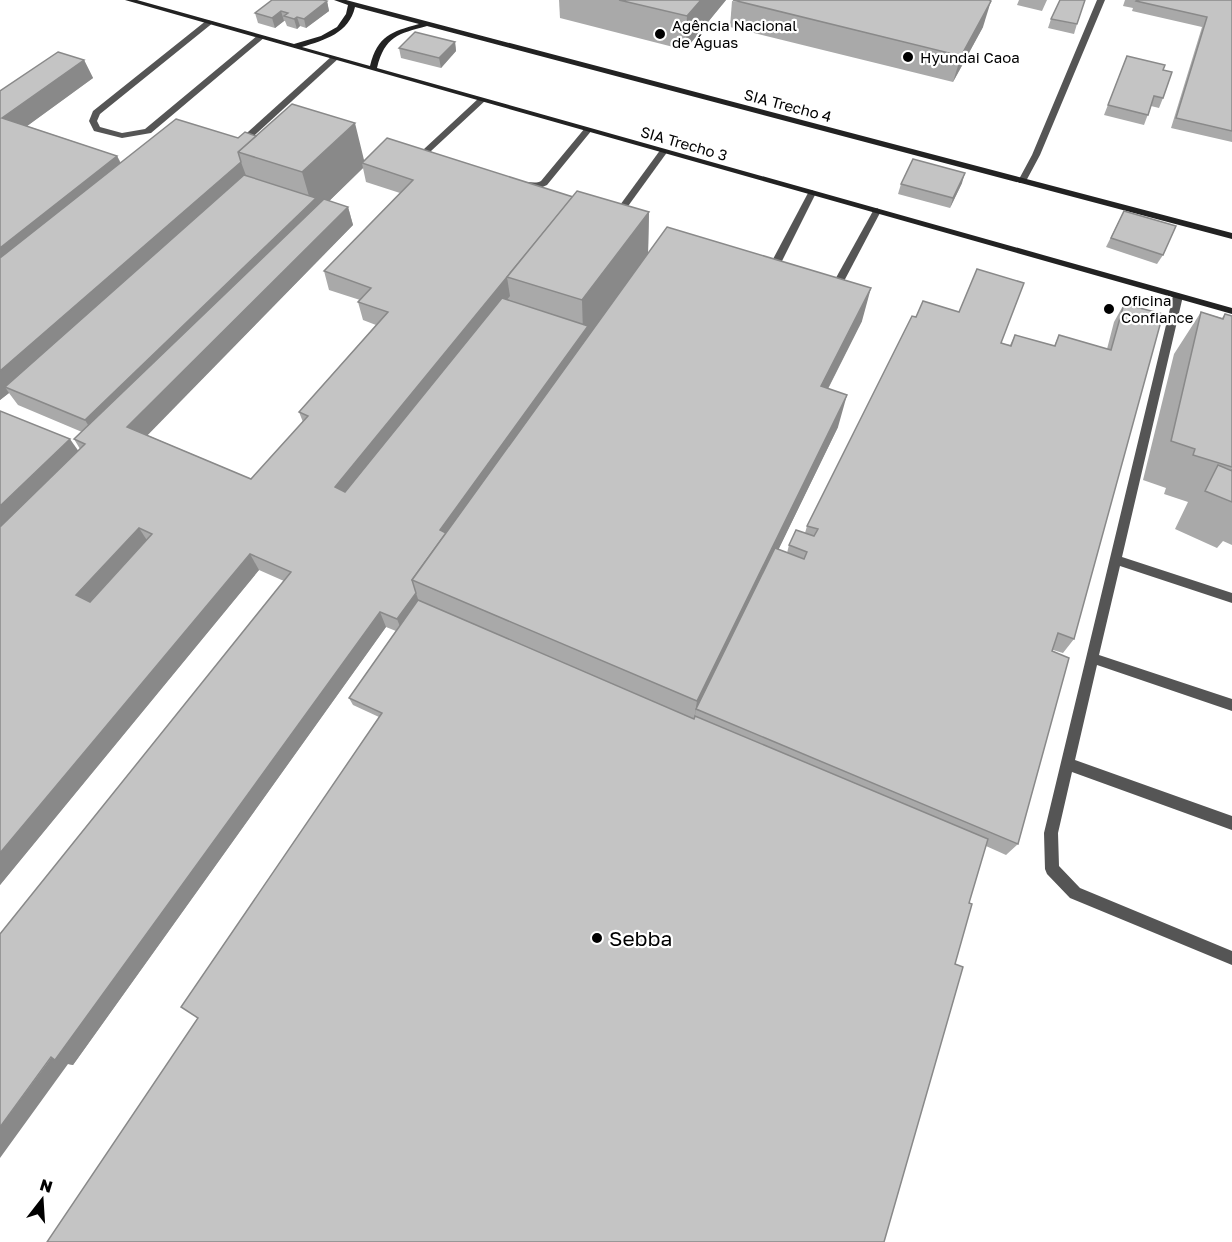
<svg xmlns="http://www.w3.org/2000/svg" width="1232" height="1242" font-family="'Golos Text',sans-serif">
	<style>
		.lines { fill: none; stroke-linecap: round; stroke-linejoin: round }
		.lane { fill: #555; fill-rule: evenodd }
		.secondary { fill: #222; fill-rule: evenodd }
		.wall { fill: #a9a9a9; fill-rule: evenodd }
		.shaded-wall { fill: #898989 }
		.building { fill: #c4c4c4; stroke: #898989; stroke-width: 1.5; fill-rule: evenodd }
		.poi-dot { fill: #000; stroke: #fff; stroke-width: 2 }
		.labels { text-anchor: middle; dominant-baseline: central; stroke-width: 4.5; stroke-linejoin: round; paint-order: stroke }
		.far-poi-label { font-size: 15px; fill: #000; stroke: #fff; text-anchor: start }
		.far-street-label { font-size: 15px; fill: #000; stroke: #fff }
		.near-poi-label { font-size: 21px; fill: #000; stroke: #fff; text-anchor: start }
	</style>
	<rect width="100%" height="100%" fill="#fff"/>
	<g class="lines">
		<g class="lane">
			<polygon points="1097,0 1105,0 1040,155 1025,183 1019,183 1018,181 1032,155"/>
			<polygon points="207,20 214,22 100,114 97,121 100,127 122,133 145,129 258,35 265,37 151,133 122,138 94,131 89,121 93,111"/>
			<polygon points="332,56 339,58 245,144 239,144 239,140"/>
			<polygon points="479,98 486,100 431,151 433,155 440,157 440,161 427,159 423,151 424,149"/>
			<path d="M585 128 592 130 547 185 538 189 520 186 519 184C525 179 534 185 541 181Z"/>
			<polygon points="661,149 668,151 618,220 612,220 612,216"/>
			<polygon points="812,190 816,193 782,261 780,263 774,263 772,261 808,193"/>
			<polygon points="877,208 881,211 842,285 840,287 834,287 832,285 873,211"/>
			<polygon points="1178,293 1183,296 1122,557 1232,593 1232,603 1120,566 1099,655 1232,699 1232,711 1097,665 1075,760 1232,816 1232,830 1072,772 1058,833 1059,866 1080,888 1232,951 1232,965 1070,898 1047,874 1045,869 1044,833 1173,296"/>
		</g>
		<path class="secondary" d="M125 0H137L294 44 321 36 337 27 346 14 348 5 334 0H346L1232 233V239L427 26C398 34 385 36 377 68L1232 308V314ZM355 7 419 24C391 32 378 35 370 66L302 47C325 40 349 33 355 7Z"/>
	</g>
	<g class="wall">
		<polygon points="559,0 726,0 685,50 560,18"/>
		<polygon points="1019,0 1047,0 1042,11 1017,5"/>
		<polygon points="1125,0 1232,0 1232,142 1171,128 1202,27 1132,11 1133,8 1123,6"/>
		<polygon points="327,1 329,11 306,28 300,26 297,29 287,26 285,21 284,21 275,28 258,23 255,13"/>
		<polygon points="732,1 983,27 953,82 730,27"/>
		<polygon points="1051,19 1077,24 1074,34 1048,28"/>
		<polygon points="455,42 456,51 441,68 401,58 399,48"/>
		<polygon points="1127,56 1163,70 1163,98 1159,108 1151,106 1144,125 1104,115"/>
		<path d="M84 60 93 78 27 126 117 156 121 163 238 138 256 136 364 160 573 197 649 212 648 254 862 321 828 389 838 427 778 550 787 553 789 545 805 533 807 526 1001 343 1010 345 1015 335 1054 346 1059 335 1107 349 1114 322 1124 304 1074 639 1063 653 1053 650 1018 844 1006 855 986 846 198 1018 379 717 353 705 349 698 396 631 386 627 73 1065 68 1064 284 581 259 570 0 885V411L78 451 80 449 74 439 82 432 18 405 9 393 0 400V91ZM363 168 366 182 400 193 324 271 329 290 360 300 358 302 363 320 376 325 299 412 303 422 251 479 147 435 353 225 348 207 329 201Z"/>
		<polygon points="962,183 950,208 898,194 901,184"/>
		<polygon points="1124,211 1163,255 1157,264 1106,247"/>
		<polygon points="1201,312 1222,318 1225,314 1232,316 1232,545 1223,541 1217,548 1175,529 1188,502 1164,494 1166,488 1143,480 1174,354"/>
	</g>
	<g class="shaded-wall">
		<polygon points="701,0 726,0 685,50 687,16"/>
		<polygon points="327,1 329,11 306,28 304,19"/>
		<polygon points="991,1 983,27 953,82 961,56"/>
		<polygon points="281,11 284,21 275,28 272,18"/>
		<polygon points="297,17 300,26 297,29 294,19"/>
		<polygon points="455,42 456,51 441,68 439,58"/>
		<polygon points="84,60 93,78 12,137 2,118"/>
		<polygon points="355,123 365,164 362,163 363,168 320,210 96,438 85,420 311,203 302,172"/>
		<polygon points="117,156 126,175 0,276 0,248"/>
		<polygon points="241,162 248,181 5,387 9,393 0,400 0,371"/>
		<polygon points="965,173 962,183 950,208 953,198"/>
		<polygon points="348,207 353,225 138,445 127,427"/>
		<polygon points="649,212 648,254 444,546 440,530 583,333 582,300"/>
		<polygon points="507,277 510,296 341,504 335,487"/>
		<polygon points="871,288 862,321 813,418 821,386"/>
		<polygon points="847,395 838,427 700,711 696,709 693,726 697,701"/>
		<polygon points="70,439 82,456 0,537 0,506"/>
		<polygon points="139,528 150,545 90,610 76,595"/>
		<polygon points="250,554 259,570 0,885 0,853"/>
		<polygon points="416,593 421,608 403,634 397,619"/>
		<polygon points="380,612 386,627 73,1065 68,1064 0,1158 0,1127"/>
	</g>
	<g class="building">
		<polygon points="272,0 323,0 327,1 304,19 297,17 294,19 284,16 288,13 281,11 272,18 255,13"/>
		<polygon points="619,0 701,0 687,16"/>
		<polygon points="733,0 989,0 991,1 961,56"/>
		<polygon points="1060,0 1085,0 1077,24 1051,19"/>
		<polygon points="1137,0 1232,0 1232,131 1176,118 1207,17 1136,1"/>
		<polygon points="415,32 455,42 439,58 399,48"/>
		<polygon points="58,52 84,60 2,118 117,156 0,248 0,91"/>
		<polygon points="1127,56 1165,65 1163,70 1172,72 1163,98 1154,96 1148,115 1108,105"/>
		<polygon points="292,104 355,123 302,172 238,152"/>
		<polygon points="176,119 238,138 245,132 256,136 238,152 241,162 0,371 0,258"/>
		<path d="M387 138 573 197 507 277 335 487 345 492 502 298 588 326 440 530 446 533 412 580 416 593 397 619 380 612 55 1060 51 1057 0 1127V934L291 572 250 554 0 853V527L85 444 74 439 324 199 348 207 127 427 251 479 308 416 299 412 388 312 358 302 371 288 324 271 413 180 362 163ZM139 528 152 534 90 602 76 595Z"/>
		<polygon points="913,159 965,173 953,198 901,184"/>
		<polygon points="244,175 316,198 85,420 5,387"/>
		<polygon points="577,191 649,212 582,300 507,277"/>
		<polygon points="1124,211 1176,226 1163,255 1111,238"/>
		<polygon points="667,227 871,288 821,386 847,395 697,701 412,580"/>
		<polygon points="977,269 1024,283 1001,343 1011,346 1015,335 1055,346 1059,335 1111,350 1124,304 1163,314 1074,639 1058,633 1052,651 1069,658 1018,844 696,709 775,548 804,559 807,552 789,545 796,530 814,536 818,529 807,526 912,316 916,317 923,301 959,312"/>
		<polygon points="1201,312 1223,319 1225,314 1232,316 1232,467 1193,455 1195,449 1171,441"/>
		<polygon points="0,411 70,439 0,506"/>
		<polygon points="1218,465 1232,471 1232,469 1232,502 1205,491"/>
		<polygon points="418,600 694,719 695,716 988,839 969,903 972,904 955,964 963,967 884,1242 47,1242 198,1018 181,1007 382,713 349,698"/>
	</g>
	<g class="poi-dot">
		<circle cx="660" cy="34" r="6"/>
		<circle cx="908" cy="57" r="6"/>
		<circle cx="1109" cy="309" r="6"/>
		<circle cx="597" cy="938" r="6"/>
	</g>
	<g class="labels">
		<g class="far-poi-label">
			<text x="672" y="25">Agência Nacional<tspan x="672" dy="17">de Águas</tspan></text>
			<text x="920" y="57">Hyundai Caoa</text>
			<text x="1121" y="300">Oficina<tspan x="1121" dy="17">Confiance</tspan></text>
		</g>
		<g class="far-street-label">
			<text transform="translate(788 105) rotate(15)">SIA Trecho 4</text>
			<text transform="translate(684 143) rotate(16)">SIA Trecho 3</text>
		</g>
		<g class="near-poi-label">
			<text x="609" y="938">Sebba</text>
		</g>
	</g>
	<g transform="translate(42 1200) rotate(17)" stroke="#ffffff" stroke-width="4.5" paint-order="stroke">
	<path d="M0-4.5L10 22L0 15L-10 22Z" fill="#000000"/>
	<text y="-9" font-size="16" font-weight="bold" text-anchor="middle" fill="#000000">N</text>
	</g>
</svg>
